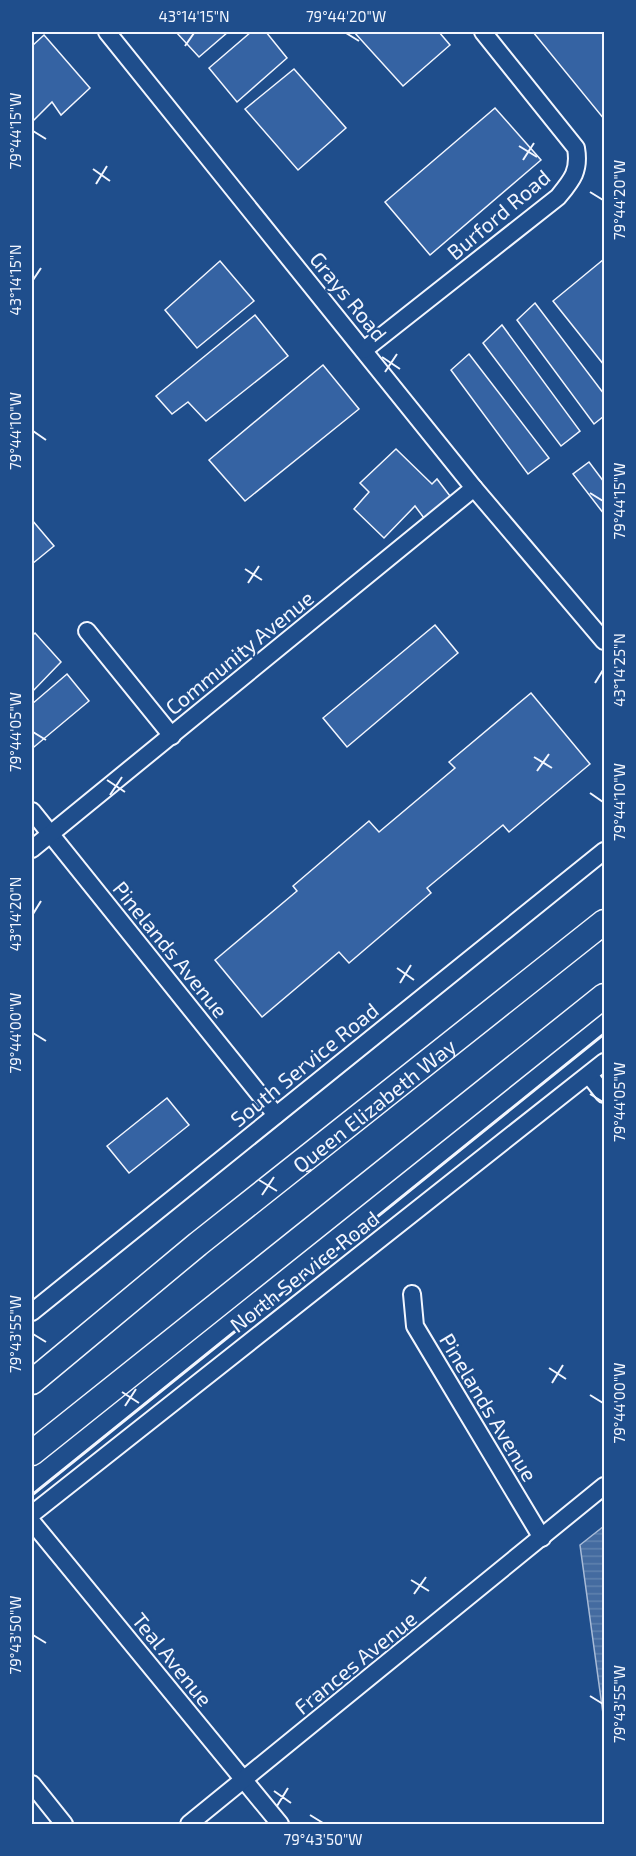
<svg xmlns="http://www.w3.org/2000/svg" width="636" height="1856" font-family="'Exo 2',sans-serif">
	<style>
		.water { fill: url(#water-rules); stroke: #a8bbd7; stroke-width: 1.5 }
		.building { fill: #3563a3; stroke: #f2f6ff; stroke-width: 1.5 }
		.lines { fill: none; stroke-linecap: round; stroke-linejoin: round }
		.minor-casing { stroke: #f2f6ff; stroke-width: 20 }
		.highway-casing { stroke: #f2f6ff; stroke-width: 27 }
		.minor { stroke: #1f4e8c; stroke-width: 16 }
		.highway { stroke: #1f4e8c; stroke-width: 24 }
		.wall { stroke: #f2f6ff; stroke-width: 3 }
		.ticks { fill: none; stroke: #f2f6ff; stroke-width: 2 }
		.labels { text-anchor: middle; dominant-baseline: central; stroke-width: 4.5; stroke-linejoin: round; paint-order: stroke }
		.street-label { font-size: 21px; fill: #f2f6ff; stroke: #1f4e8c }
		.neatline { fill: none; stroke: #f2f6ff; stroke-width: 2 }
		.ticks-label { font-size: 15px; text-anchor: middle; fill: #f2f6ff }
	</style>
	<defs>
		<pattern id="water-rules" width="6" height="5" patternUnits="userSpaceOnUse" patternTransform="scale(1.5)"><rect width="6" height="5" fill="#446ba0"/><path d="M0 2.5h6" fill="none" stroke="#5f81ae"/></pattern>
	</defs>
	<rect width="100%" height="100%" fill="#1f4e8c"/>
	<polygon class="water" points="604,1526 604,1721 580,1545"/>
	<g class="building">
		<polygon points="176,32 228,32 199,57"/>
		<polygon points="251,32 266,32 287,58 237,102 209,68"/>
		<polygon points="354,32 439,32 450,45 403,86"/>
		<polygon points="533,32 604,32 604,119"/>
		<polygon points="44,35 90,88 61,115 52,102 32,122 32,46"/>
		<polygon points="294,69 346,128 298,170 245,109"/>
		<polygon points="495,108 541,160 430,255 385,202"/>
		<polygon points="604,259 604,365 553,301"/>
		<polygon points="220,261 254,301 197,348 165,310"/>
		<polygon points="535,303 604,394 604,416 594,424 517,320"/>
		<polygon points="255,315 288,356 206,421 188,402 172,414 156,396"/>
		<polygon points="502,325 580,431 561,446 483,343"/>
		<polygon points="469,354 549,458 528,474 451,370"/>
		<polygon points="323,365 359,409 245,501 209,460"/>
		<polygon points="396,449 432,484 437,479 450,496 427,522 415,506 384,538 354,509 369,492 360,483"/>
		<polygon points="589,462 604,482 604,514 573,474"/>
		<polygon points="32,520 54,546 32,564"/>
		<polygon points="435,625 458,653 347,747 323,718"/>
		<polygon points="35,633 61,662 32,692 32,636"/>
		<polygon points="67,674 89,701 34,747 32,744 32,704"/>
		<polygon points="531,693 590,764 509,832 503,825 427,888 431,893 349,963 339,952 262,1017 215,960 297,891 293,886 369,821 379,832 455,768 449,762"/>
		<polygon points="167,1098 189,1125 129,1173 107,1146"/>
	</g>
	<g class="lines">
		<g class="minor-casing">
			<g id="minor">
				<polyline points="107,32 474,488 604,641"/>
				<path d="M364 350 558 197C572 180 580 171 576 148L483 32"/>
				<polyline points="87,631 172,736"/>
				<polyline points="32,811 276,1115"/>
				<polyline points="32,849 474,488"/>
				<polyline points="589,1075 604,1094"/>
				<polyline points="412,1294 415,1326 542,1538"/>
				<polyline points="32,1312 604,851"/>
				<polyline points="32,1514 604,1062"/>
				<polyline points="32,1522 280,1824"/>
				<polyline points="32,1784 64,1824"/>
				<polyline points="189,1824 604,1486"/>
			</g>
		</g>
		<g class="highway-casing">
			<g id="highway">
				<path id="s1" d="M32 1382 198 1244 604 922"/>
				<polyline points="32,1453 604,996"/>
			</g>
		</g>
		<use href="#minor" class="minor"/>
		<use href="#highway" class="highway"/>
		<polyline class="wall" points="32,1495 604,1034"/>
	</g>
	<path class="ticks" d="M346 33 359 41M185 46 194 33M33 131 46 139M519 146 537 157M523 160 534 143M93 169 110 181M96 184 107 166M590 192 603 200M33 280 41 268M382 357 400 369M385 372 397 354M33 431 46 440M590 493 603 501M245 569 262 580M248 583 259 566M595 683 603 670M33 732 46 740M534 757 552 768M537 771 549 754M107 780 125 792M590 793 603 802M110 795 122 777M33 914 41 901M397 968 414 980M400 983 411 965M33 1033 46 1041M590 1094 603 1102M259 1180 277 1191M262 1195 274 1177M33 1334 46 1342M549 1368 566 1379M552 1383 563 1365M122 1392 139 1403M590 1395 603 1403M125 1406 136 1389M411 1580 429 1591M414 1594 426 1577M33 1635 46 1643M590 1696 603 1704M274 1791 291 1803M277 1806 288 1788M310 1815 323 1823"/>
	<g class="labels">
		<g class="street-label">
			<text transform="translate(498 214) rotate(-40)">Burford Road</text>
			<text transform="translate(349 296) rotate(51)">Grays Road</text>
			<text transform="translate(239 652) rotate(-39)">Community Avenue</text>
			<text transform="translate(171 949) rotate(51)">Pinelands Avenue</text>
			<text transform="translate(304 1064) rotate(-39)">South Service Road</text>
			<text stroke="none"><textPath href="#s1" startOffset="440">Queen Elizabeth Way</textPath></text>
			<text transform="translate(304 1271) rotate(-38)">North Service Road</text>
			<text transform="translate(489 1407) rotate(59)">Pinelands Avenue</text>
			<text transform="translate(173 1659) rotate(51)">Teal Avenue</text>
			<text transform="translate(355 1662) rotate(-39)">Frances Avenue</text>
		</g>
	</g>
	<rect width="636" height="1856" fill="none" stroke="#1f4e8c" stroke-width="66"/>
	<rect x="33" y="33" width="570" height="1790" class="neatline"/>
	<g class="ticks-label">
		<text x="194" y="22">43°14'15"N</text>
		<text x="346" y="22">79°44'20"W</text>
		<text transform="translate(16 131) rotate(-90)" y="5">79°44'15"W</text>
		<text transform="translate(620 200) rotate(-90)" y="5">79°44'20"W</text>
		<text transform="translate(16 280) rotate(-90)" y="5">43°14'15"N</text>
		<text transform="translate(16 431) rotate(-90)" y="5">79°44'10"W</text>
		<text transform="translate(620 501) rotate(-90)" y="5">79°44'15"W</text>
		<text transform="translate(620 670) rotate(-90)" y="5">43°14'25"N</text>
		<text transform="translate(16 732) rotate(-90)" y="5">79°44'05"W</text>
		<text transform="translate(620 802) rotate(-90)" y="5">79°44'10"W</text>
		<text transform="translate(16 914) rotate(-90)" y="5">43°14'20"N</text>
		<text transform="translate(16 1033) rotate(-90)" y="5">79°44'00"W</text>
		<text transform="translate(620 1102) rotate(-90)" y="5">79°44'05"W</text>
		<text transform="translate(16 1334) rotate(-90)" y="5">79°43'55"W</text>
		<text transform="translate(620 1403) rotate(-90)" y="5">79°44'00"W</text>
		<text transform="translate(16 1635) rotate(-90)" y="5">79°43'50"W</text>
		<text transform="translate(620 1704) rotate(-90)" y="5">79°43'55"W</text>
		<text x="323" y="1845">79°43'50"W</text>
	</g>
</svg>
